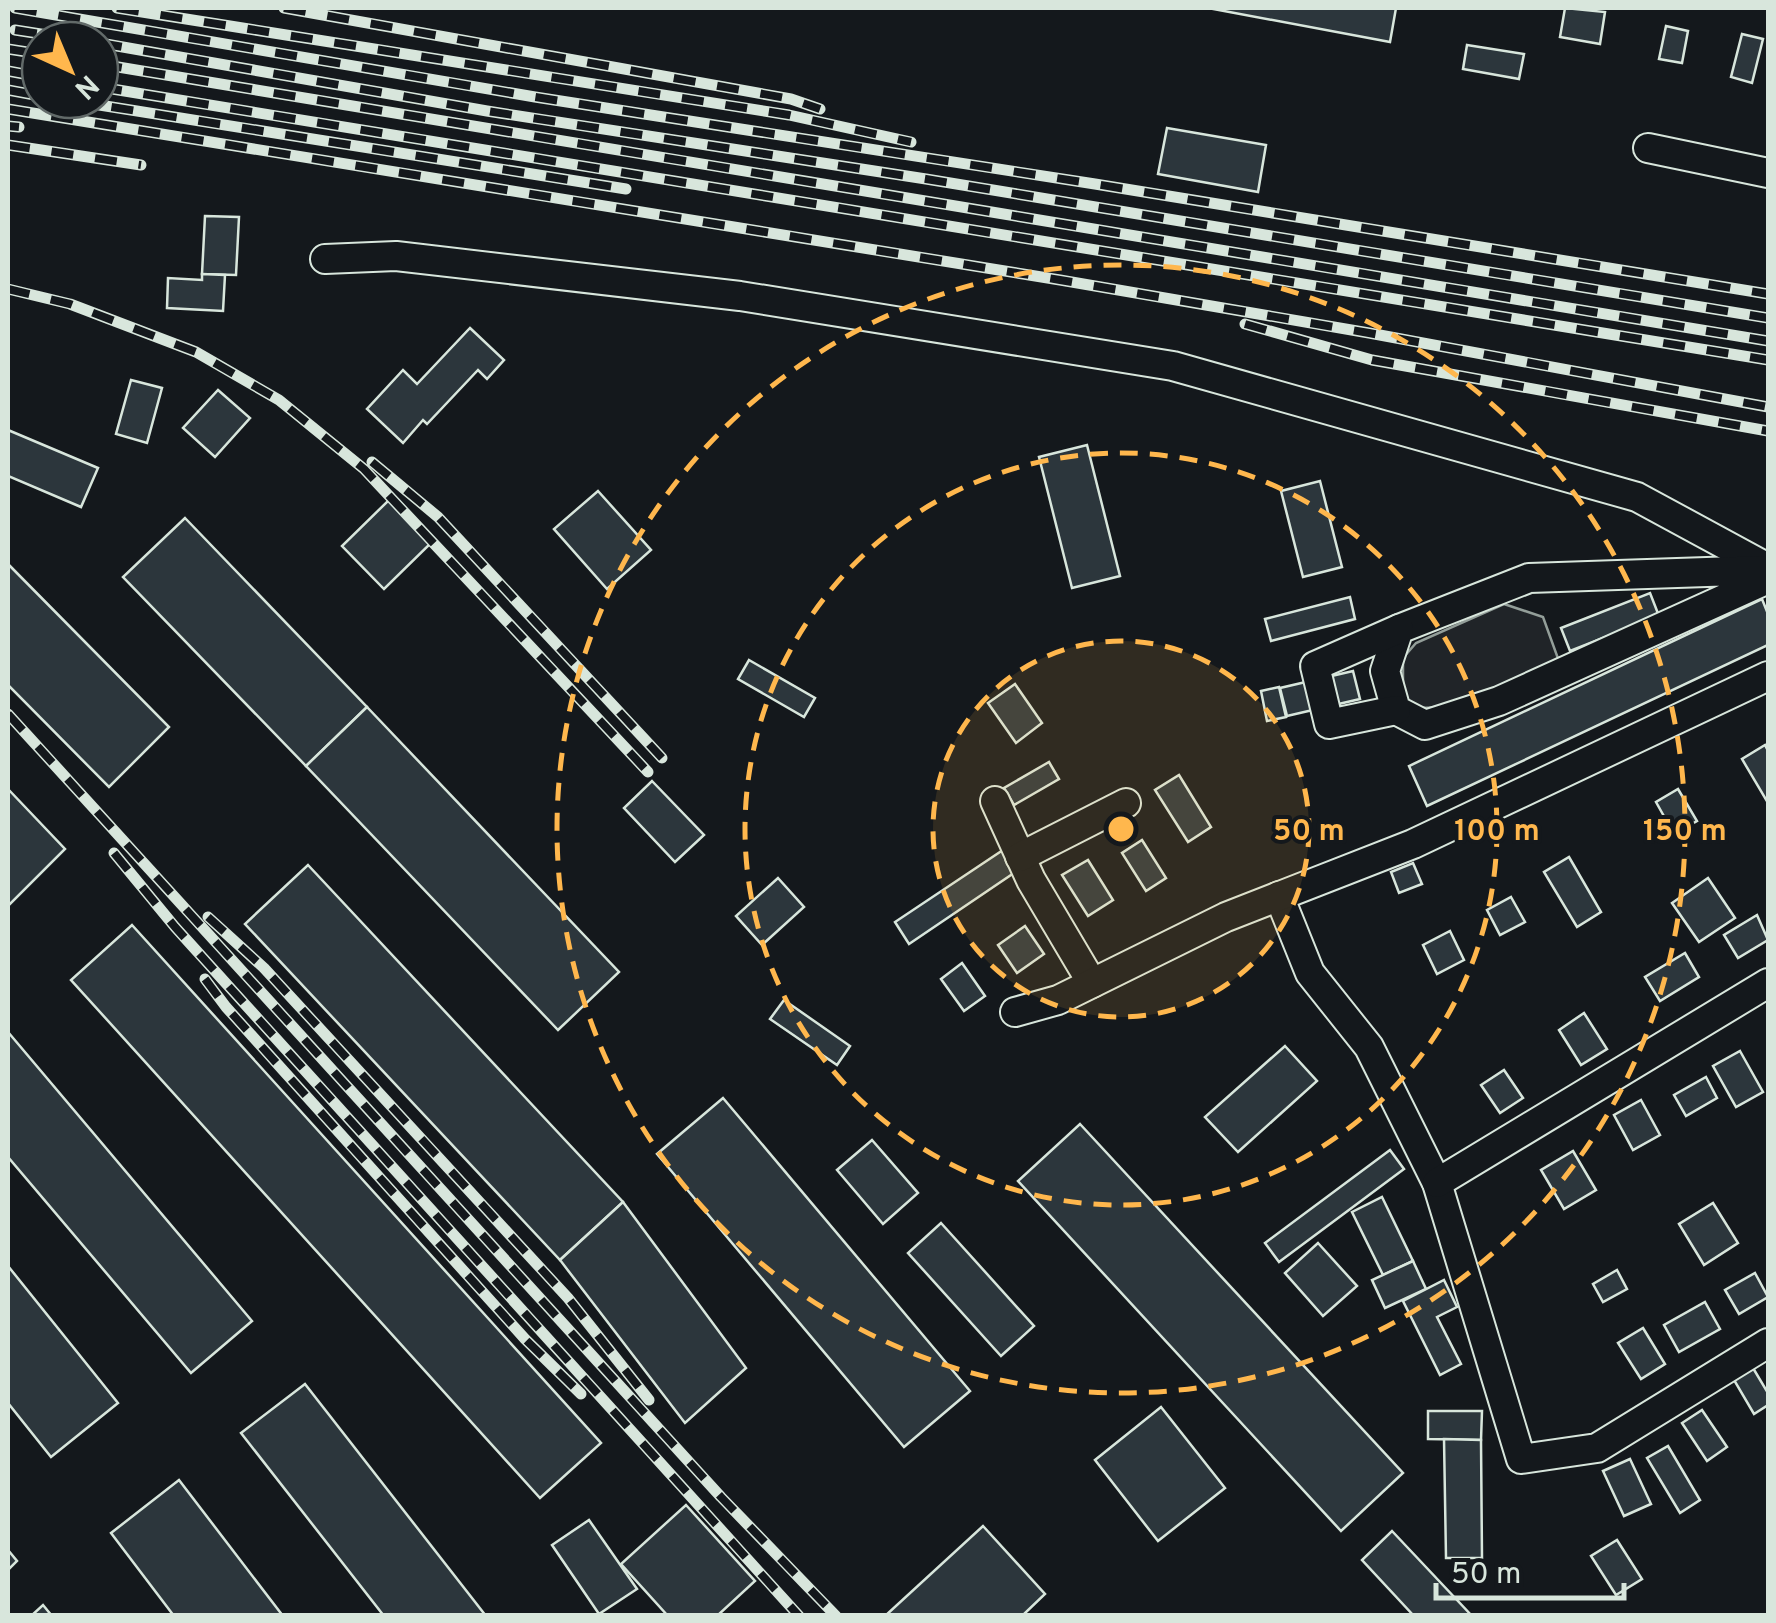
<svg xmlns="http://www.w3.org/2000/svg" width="1776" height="1623" font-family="Overpass,sans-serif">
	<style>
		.grass { fill: #202428; stroke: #939e99; stroke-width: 2.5 }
		.building { fill: #2c363c; stroke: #d8e6dc; stroke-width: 2.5 }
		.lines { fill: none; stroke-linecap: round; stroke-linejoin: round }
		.minor-casing { stroke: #d8e6dc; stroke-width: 32 }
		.minor { stroke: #14181c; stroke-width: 28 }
		.rail-casing { stroke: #d8e6dc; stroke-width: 11 }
		.rail { stroke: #14181c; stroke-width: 8; stroke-dasharray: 22; stroke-linecap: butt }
		.ring { fill: none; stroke: #ffb74d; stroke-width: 5; stroke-dasharray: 18 12 }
		.centre { fill: #ffb74d; stroke: #14181c; stroke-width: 5 }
		.ring-label { font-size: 30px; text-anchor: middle; font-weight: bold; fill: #ffb74d; stroke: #14181c; stroke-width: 8; stroke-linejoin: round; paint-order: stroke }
	</style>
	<rect width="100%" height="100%" fill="#14181c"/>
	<polygon class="grass" points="1504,604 1543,617 1560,664 1447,707 1419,708 1403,696 1403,658 1416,643"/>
	<g class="building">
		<polygon points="1208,8 1396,8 1390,42"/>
		<polygon points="1565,8 1605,12 1600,44 1560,37"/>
		<polygon points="1666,26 1688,31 1682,63 1659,59"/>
		<polygon points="1742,34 1763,39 1752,83 1731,77"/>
		<polygon points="1467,45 1524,54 1519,79 1463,69"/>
		<polygon points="1167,128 1266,145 1258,192 1158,174"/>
		<polygon points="205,216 239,217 236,275 202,274"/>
		<polygon points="202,274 225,275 223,311 167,308 168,278 202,280"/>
		<polygon points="470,328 504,360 487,379 478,370 427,424 423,420 403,443 367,409 403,370 417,384"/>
		<polygon points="131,380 162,388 147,443 116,434"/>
		<polygon points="218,390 250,418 215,457 183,428"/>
		<polygon points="8,430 98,468 81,507 8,476"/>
		<polygon points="1087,445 1120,576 1072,588 1039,457"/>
		<polygon points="1320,481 1342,567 1303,577 1281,491"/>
		<polygon points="598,491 651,550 607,589 554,529"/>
		<polygon points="390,499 432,542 384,589 342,546"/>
		<polygon points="185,518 367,707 306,766 123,577"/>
		<polygon points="8,564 169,727 109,787 8,685"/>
		<polygon points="1650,593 1659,616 1570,651 1561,628"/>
		<polygon points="1350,597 1355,619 1271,641 1265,619"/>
		<polygon points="1762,599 1768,614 1768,645 1427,806 1409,766"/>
		<polygon points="749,660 815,698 804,717 738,679"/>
		<polygon points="1353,671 1360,699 1287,716 1280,688"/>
		<polygon points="1015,684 1042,723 1016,743 988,703"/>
		<polygon points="1279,687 1286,717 1267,721 1261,691"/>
		<polygon points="367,707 619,972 558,1030 306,766"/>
		<polygon points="1765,745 1768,751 1768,803 1742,759"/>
		<polygon points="1049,762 1059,779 1014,805 1004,788"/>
		<polygon points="1179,775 1211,827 1188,842 1155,790"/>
		<polygon points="652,781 704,835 675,862 624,808"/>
		<polygon points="8,789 65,849 8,906"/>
		<polygon points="1678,789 1697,821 1674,834 1656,802"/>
		<polygon points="1142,840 1166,878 1146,891 1122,853"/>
		<polygon points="1006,848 1020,869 909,944 895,922"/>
		<polygon points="1569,857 1601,912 1577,927 1544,872"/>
		<polygon points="1088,860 1113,900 1088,916 1062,875"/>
		<polygon points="1413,863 1422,884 1399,893 1391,872"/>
		<polygon points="308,865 623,1202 560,1260 245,924"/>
		<polygon points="778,878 804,907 762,945 736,916"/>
		<polygon points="1708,878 1735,918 1699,942 1672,903"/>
		<polygon points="1511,897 1525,922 1500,935 1487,910"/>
		<polygon points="1757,915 1768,940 1738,958 1724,935"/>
		<polygon points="132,925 601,1443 540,1498 71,980"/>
		<polygon points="1025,926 1044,954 1017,973 998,945"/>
		<polygon points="1450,931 1464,960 1437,974 1423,945"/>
		<polygon points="1685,953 1699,977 1660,1001 1645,977"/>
		<polygon points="962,963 985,996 964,1011 941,979"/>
		<polygon points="784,1000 850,1046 837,1065 770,1019"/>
		<polygon points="1584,1013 1607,1049 1581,1065 1559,1030"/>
		<polygon points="8,1032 252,1321 191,1373 8,1157"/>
		<polygon points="1285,1046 1317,1081 1238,1152 1205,1117"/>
		<polygon points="1740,1051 1763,1092 1736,1107 1713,1066"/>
		<polygon points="1504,1070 1523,1098 1500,1113 1481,1085"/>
		<polygon points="1706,1077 1717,1098 1686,1116 1674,1095"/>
		<polygon points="723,1098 970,1391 904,1447 657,1154"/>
		<polygon points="1641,1100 1660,1135 1633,1150 1614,1115"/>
		<polygon points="1080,1124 1403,1473 1341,1531 1018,1181"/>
		<polygon points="872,1140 918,1193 883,1224 837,1170"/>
		<polygon points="1390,1150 1404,1169 1279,1262 1265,1243"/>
		<polygon points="1573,1151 1596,1190 1564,1209 1541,1170"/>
		<polygon points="1382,1197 1413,1261 1383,1275 1352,1212"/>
		<polygon points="623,1202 746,1368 685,1423 560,1260"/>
		<polygon points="1713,1203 1738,1243 1704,1265 1679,1224"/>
		<polygon points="941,1223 1034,1326 1001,1356 908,1253"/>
		<polygon points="1318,1243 1357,1286 1323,1316 1285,1273"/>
		<polygon points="1413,1261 1426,1289 1385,1308 1372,1280"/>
		<polygon points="8,1266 118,1403 51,1457 8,1403"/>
		<polygon points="1617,1270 1627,1289 1603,1302 1593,1284"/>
		<polygon points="1755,1273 1768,1297 1739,1314 1725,1290"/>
		<polygon points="1444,1280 1457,1307 1437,1317 1461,1364 1440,1375 1403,1301"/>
		<polygon points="1705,1302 1720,1329 1679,1352 1664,1325"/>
		<polygon points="1643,1328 1665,1364 1641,1379 1618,1343"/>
		<polygon points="1753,1368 1768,1393 1768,1405 1754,1414 1734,1380"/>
		<polygon points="305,1384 486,1616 384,1616 241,1433"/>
		<polygon points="1161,1407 1225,1488 1158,1541 1095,1460"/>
		<polygon points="1702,1410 1727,1447 1707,1461 1682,1423"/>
		<polygon points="1428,1411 1482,1411 1481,1440 1428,1439"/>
		<polygon points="1444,1439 1481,1440 1482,1558 1446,1558"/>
		<polygon points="1668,1446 1700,1500 1680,1513 1647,1458"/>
		<polygon points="1630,1459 1651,1504 1624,1516 1603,1471"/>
		<polygon points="179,1480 283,1616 174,1616 111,1533"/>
		<polygon points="686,1505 755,1581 717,1616 668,1616 621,1564"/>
		<polygon points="589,1520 637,1589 599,1614 552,1545"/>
		<polygon points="983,1526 1045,1594 1022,1616 885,1616"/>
		<polygon points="1392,1531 1472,1616 1414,1616 1362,1560"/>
		<polygon points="1617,1540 1642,1579 1616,1595 1591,1556"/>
		<polygon points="8,1550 17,1561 8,1570"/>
		<polygon points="43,1605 52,1616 31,1616"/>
	</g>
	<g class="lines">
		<g class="minor-casing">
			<g id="minor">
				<polyline points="1648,148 1768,173"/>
				<polyline points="325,259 396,256 740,296 1173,366 1637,497 1768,568"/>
				<polyline points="1766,570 1529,578 1399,629 1385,671 1396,710 1425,725 1499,701 1768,579"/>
				<polyline points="1396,710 1329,724 1315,666 1399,629"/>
				<polyline points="995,801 1031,880 1092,983"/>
				<polyline points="1020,857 1126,803"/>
				<polyline points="1279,896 1310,973 1369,1047 1437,1183 1521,1459 1597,1448 1768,1343"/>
				<polyline points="1015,1012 1058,1000 1226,917 1413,844 1768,676"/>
				<polyline points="1437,1183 1768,983"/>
			</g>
		</g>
		<use href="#minor" class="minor"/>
		<g class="rail-casing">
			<g id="rail">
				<polyline points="15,8 535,97 1095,184 1768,294"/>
				<polyline points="117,8 789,115 911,142"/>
				<polyline points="284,8 791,99 820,109"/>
				<polyline points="15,30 79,40"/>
				<polyline points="100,43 487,111 926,179 1768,318"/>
				<polyline points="8,49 40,54"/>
				<polyline points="100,64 1768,341"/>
				<polyline points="8,71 40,77"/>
				<polyline points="100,87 1768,360"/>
				<polyline points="8,90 40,96"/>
				<polyline points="68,100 626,189"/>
				<polyline points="8,109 1060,280 1369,333 1768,407"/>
				<polyline points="8,126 19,127"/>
				<polyline points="8,145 141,165"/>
				<polyline points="8,289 70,304 196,352 279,400 364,469 648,772"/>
				<polyline points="1245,324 1372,360 1768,431"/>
				<polyline points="372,462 438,517 662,758"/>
				<polyline points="8,714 721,1497 836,1616"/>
				<polyline points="114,853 175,927 799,1616"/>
				<polyline points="208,917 264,968 568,1298 649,1400"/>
				<polyline points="205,979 226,1007 525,1339 581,1394"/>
			</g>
		</g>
		<use href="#rail" class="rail"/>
	</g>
	<circle cx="1121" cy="829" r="188" fill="#ffb74d" fill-opacity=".12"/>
	<g class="ring">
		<circle cx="1121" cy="829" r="188"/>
		<circle cx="1121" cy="829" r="376"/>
		<circle cx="1121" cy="829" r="564"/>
	</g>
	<circle cx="1121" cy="829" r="15" class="centre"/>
	<g class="ring-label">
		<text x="1309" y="840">50 m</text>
		<text x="1497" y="840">100 m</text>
		<text x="1685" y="840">150 m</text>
	</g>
	<rect width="1776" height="1623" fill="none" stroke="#d8e6dc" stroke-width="20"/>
	<g transform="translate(70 70) rotate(136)"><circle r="48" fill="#14181c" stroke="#626a69" stroke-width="2.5"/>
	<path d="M0-8L18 38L0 25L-18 38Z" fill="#ffb74d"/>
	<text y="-15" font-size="28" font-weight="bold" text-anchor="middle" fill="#d8e6dc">N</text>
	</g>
	<path d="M1436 1583v15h188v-15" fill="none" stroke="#d8e6dc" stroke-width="5"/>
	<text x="1451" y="1583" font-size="30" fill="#d8e6dc" stroke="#14181c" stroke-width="8" paint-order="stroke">50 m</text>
</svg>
